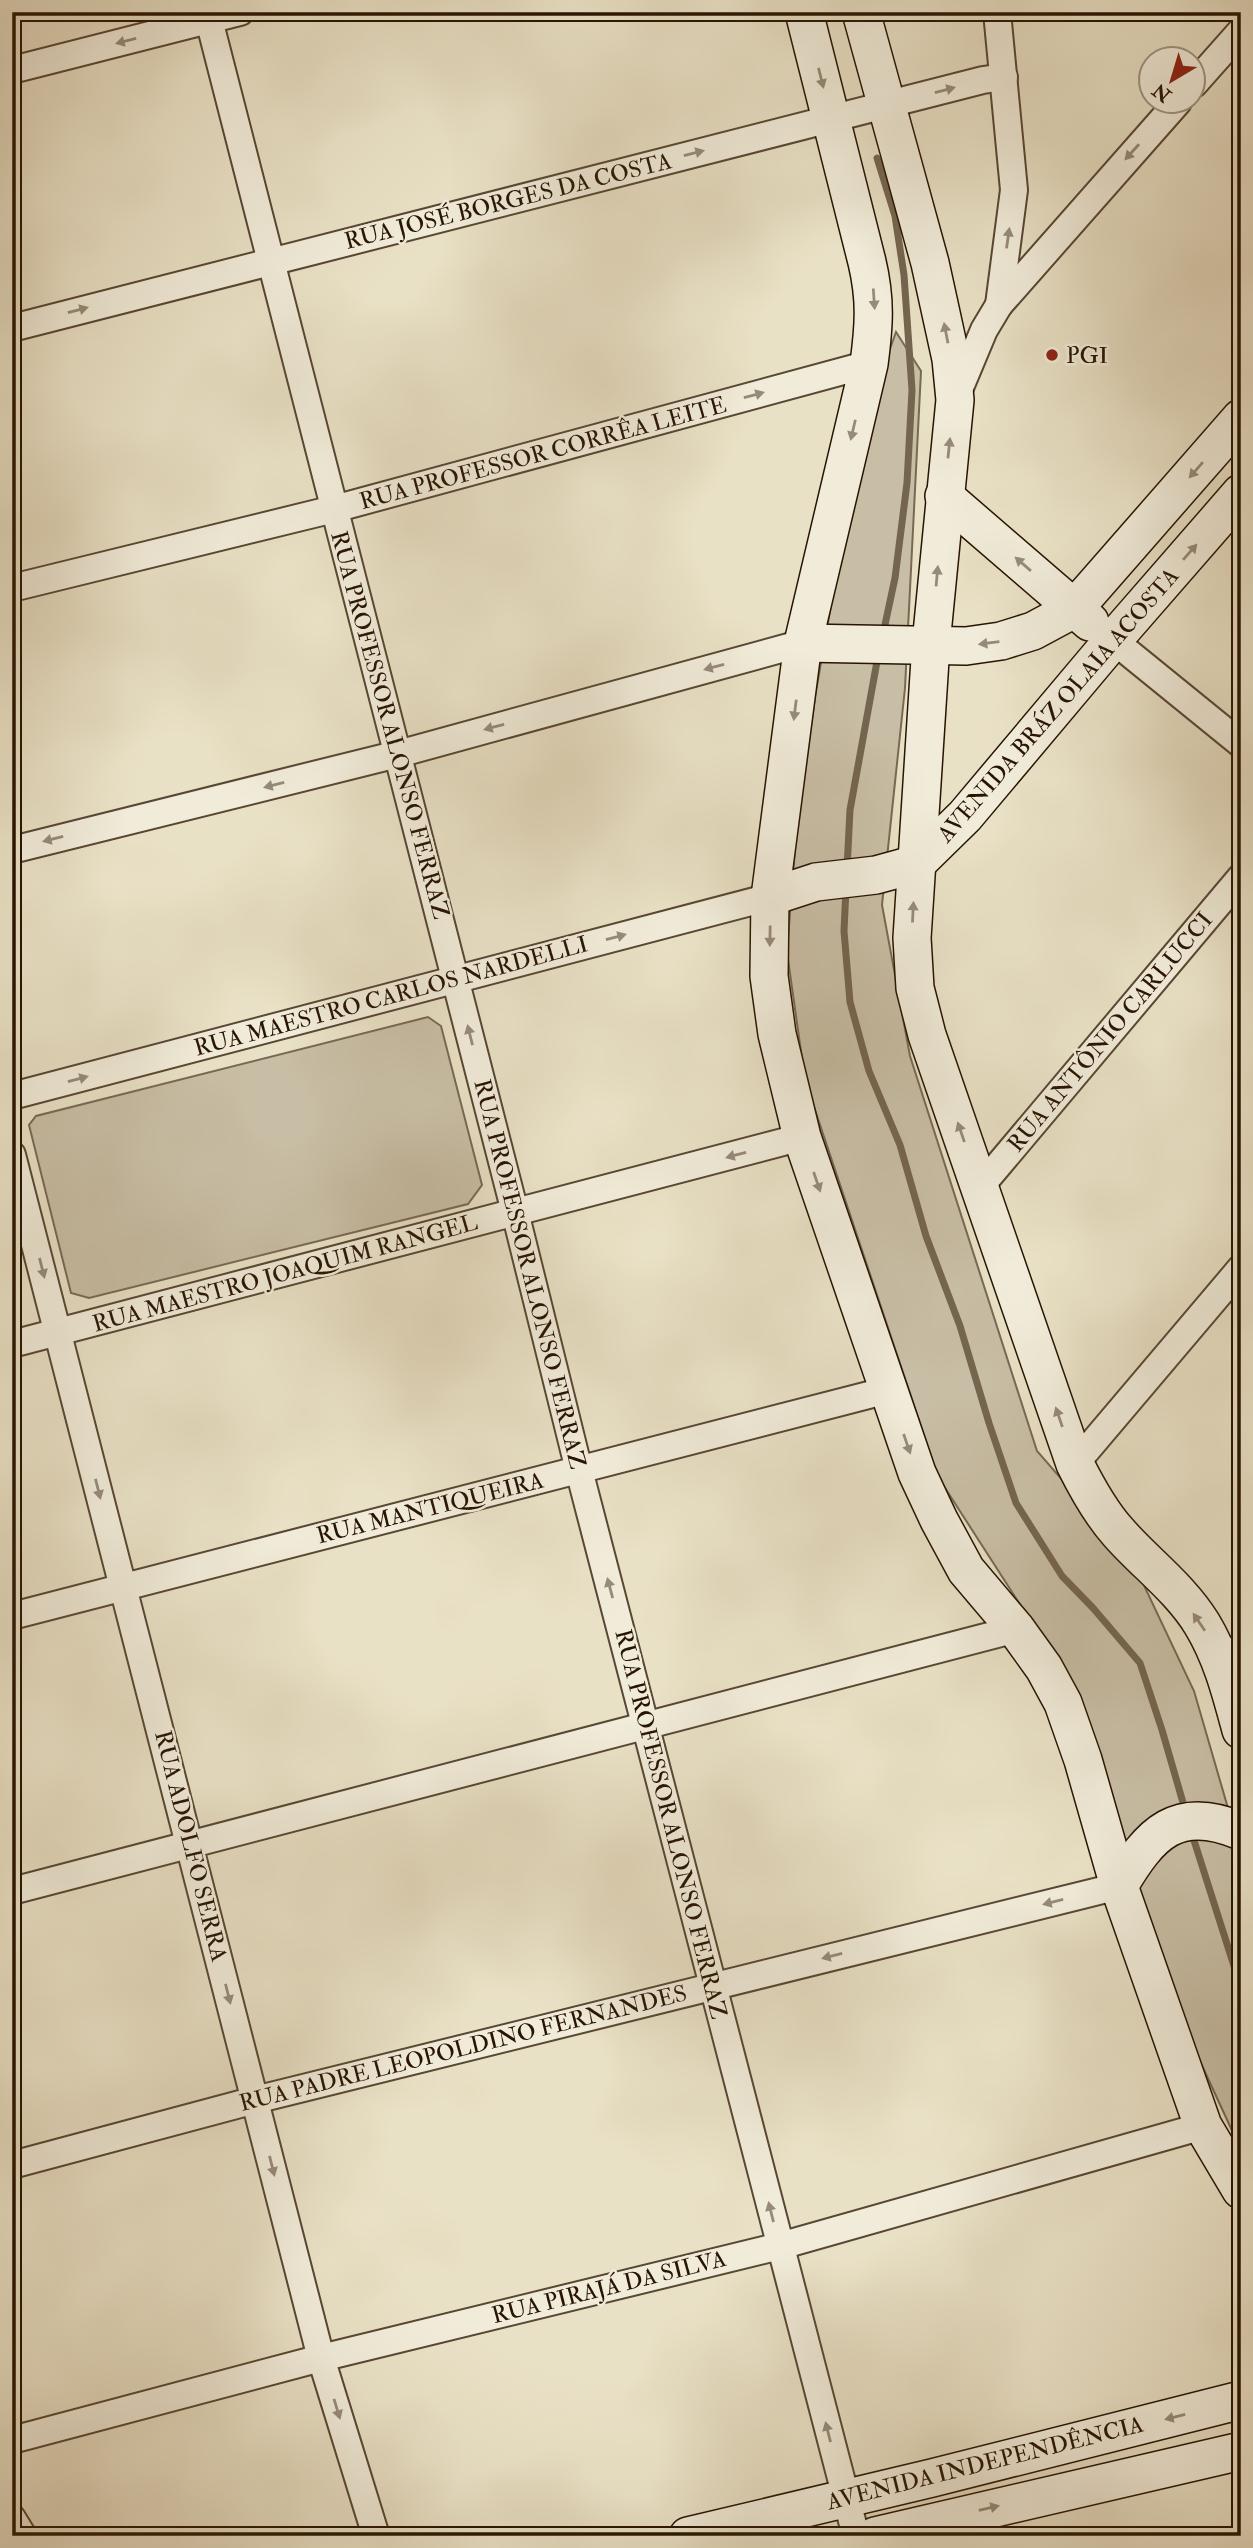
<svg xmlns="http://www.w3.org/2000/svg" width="1253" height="2548" font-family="'IM FELL Double Pica',serif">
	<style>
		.green { fill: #c8bea5; stroke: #786954; stroke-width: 2 }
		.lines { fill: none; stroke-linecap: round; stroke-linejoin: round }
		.stream { stroke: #74654f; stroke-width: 7 }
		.street-casing { stroke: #584733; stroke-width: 30 }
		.secondary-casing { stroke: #271402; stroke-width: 40 }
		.street { stroke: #f1ecda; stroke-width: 26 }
		.secondary { stroke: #f1ecda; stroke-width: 37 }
		.oneway { fill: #968b79 }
		.poi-dot { fill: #8f2418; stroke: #f1ecda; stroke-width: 2.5 }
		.labels { text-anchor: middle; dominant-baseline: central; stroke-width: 5; stroke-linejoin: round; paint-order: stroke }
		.street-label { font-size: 23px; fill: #271402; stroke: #f1ecda }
		.poi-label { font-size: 23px; fill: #271402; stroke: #f1ecda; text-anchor: start }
	</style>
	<rect width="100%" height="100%" fill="#e9e1c6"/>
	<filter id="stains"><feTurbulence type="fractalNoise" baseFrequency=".00286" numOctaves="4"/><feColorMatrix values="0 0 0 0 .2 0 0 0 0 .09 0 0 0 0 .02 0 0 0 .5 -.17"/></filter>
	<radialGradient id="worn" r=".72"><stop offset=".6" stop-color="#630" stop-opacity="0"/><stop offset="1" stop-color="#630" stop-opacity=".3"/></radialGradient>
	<g class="green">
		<polygon points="896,332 921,371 905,688 882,905 910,1056 1037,1451 1132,1560 1194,1691 1241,1853 1241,2150 1199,2059 1057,1662 938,1477 805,1080 787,952 796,835 815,697 862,428"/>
		<polygon points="428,1017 441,1026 482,1185 468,1204 89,1298 71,1293 29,1125 36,1116"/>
	</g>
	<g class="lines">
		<g class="stream">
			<polyline points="877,158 895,216 904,275 912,390 907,483 895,578 883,634"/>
			<polyline points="847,869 850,810 878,656"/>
			<polyline points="846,888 844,931 850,1002 869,1071 900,1145 926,1236 960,1326 989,1423 1016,1503 1062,1576 1093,1608 1140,1663 1162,1730 1186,1813"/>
			<polyline points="1191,1831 1241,1988"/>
		</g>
		<g class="street-casing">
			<g id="street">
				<polyline points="207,12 515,1212 579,1470 856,2536"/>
				<polyline points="997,12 1014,190 999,305"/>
				<polyline points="12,70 240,12"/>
				<polyline points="1194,84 1241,31"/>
				<polyline points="12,328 983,80 1004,77"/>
				<polyline points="956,397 984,330 999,305 1178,102"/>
				<polyline points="12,588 334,509 869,364"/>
				<polyline points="1113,640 1241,744"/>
				<polyline points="12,850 398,754 803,643"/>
				<polyline points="12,1096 770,897"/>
				<polyline points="12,1155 321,2358 376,2536"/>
				<polyline points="980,1187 1241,877"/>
				<polyline points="12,1344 802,1137"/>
				<polyline points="1075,1464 1241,1268"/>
				<polyline points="12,1616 888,1390"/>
				<polyline points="1223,1665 1241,1646"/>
				<polyline points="12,1891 1016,1629"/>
				<polyline points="12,2165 255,2100 1119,1886"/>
				<polyline points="12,2440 321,2358 780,2246 1203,2126"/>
				<polyline points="12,2518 23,2536"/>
			</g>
		</g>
		<g class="secondary-casing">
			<g id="secondary">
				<path d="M804 12 867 262C876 300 874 326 869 364L803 643 770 897 769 976 777 1034 802 1137 917 1473 939 1520 966 1570 1016 1629 1044 1668 1063 1703 1083 1760 1119 1886 1203 2126 1241 2190"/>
				<path d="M861 12 930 263 951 359 955 400 931 644 912 938 915 988 927 1035 1075 1464C1087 1488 1100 1512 1118 1532 1145 1563 1180 1588 1202 1624 1222 1657 1231 1693 1241 1730"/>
				<polyline points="944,496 1090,622"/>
				<polyline points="803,643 966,646 1001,641 1033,631 1074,609 1241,418"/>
				<polyline points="770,897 816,882 876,875 916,864 965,816 1113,640 1241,493"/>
				<path d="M1119 1886C1150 1833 1177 1804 1241 1831"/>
				<polyline points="688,2536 932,2478 1241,2400"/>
				<polyline points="875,2536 1241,2451"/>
			</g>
		</g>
		<use href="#street" class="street"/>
		<use href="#secondary" class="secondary"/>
	</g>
	<defs><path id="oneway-solid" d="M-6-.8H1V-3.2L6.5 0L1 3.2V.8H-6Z" transform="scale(1.75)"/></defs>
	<g class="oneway">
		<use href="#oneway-solid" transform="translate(126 41) rotate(166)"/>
		<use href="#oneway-solid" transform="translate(821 78) rotate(76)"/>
		<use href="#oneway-solid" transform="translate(945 90) rotate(-15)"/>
		<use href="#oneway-solid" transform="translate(1132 152) rotate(132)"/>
		<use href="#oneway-solid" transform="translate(694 153) rotate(-14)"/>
		<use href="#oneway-solid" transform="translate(1008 238) rotate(-82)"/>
		<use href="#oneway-solid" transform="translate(874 299) rotate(86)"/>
		<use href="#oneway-solid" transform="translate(78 310) rotate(-15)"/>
		<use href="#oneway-solid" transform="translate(946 333) rotate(-101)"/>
		<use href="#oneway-solid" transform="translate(754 395) rotate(-15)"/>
		<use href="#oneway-solid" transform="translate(853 430) rotate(103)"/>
		<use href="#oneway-solid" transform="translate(949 448) rotate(-84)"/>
		<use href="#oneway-solid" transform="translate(1196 470) rotate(131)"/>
		<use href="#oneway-solid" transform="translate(1190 552) rotate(-49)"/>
		<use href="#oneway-solid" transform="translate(1023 564) rotate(-139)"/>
		<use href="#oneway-solid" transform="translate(937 576) rotate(-85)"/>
		<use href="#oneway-solid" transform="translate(989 643) rotate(173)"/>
		<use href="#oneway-solid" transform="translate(714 667) rotate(165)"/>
		<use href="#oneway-solid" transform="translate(795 710) rotate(97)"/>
		<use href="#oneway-solid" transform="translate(494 727) rotate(165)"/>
		<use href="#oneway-solid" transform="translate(274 785) rotate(166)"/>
		<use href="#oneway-solid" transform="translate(53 839) rotate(166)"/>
		<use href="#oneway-solid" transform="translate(913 912) rotate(-87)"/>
		<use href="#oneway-solid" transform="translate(770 936) rotate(91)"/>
		<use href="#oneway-solid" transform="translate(616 937) rotate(-15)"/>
		<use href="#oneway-solid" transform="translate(470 1035) rotate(-104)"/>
		<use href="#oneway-solid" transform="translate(78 1079) rotate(-15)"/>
		<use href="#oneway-solid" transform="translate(961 1132) rotate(-109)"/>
		<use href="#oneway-solid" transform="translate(736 1155) rotate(165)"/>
		<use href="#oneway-solid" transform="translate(817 1182) rotate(71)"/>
		<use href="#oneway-solid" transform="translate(42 1268) rotate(76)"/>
		<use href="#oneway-solid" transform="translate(1059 1417) rotate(-109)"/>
		<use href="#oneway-solid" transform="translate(907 1444) rotate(71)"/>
		<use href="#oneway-solid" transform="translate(98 1489) rotate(76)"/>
		<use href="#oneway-solid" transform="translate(610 1588) rotate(-105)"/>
		<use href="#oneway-solid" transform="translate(1199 1622) rotate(-124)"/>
		<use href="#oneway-solid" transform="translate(1053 1902) rotate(166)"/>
		<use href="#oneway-solid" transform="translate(832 1956) rotate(166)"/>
		<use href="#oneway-solid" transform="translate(228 1994) rotate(76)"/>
		<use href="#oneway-solid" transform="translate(272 2166) rotate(76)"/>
		<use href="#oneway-solid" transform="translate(771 2212) rotate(-104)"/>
		<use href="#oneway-solid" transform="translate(337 2409) rotate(73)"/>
		<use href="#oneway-solid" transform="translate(1175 2417) rotate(166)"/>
		<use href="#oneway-solid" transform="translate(828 2432) rotate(-104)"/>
		<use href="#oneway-solid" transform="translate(989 2508) rotate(-13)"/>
	</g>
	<circle class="poi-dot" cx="1052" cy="355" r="7"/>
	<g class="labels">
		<g class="street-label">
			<text transform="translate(508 201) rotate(-14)">RUA JOSÉ BORGES DA COSTA</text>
			<text transform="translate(543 453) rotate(-15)">RUA PROFESSOR CORRÊA LEITE</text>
			<text transform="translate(1058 705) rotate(-49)">AVENIDA BRÁZ OLAIA ACOSTA</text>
			<text transform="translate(390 725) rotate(75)">RUA PROFESSOR ALONSO FERRAZ</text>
			<text transform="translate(391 996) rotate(-15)">RUA MAESTRO CARLOS NARDELLI</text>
			<text transform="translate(1110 1032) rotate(-50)">RUA ANTÔNIO CARLUCCI</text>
			<text transform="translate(285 1273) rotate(-15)">RUA MAESTRO JOAQUIM RANGEL</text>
			<text transform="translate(530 1274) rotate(76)">RUA PROFESSOR ALONSO FERRAZ</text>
			<text transform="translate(430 1508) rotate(-14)">RUA MANTIQUEIRA</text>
			<text transform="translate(671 1824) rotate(76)">RUA PROFESSOR ALONSO FERRAZ</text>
			<text transform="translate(191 1846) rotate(76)">RUA ADOLFO SERRA</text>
			<text transform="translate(463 2048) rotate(-14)">RUA PADRE LEOPOLDINO FERNANDES</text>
			<text transform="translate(609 2287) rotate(-14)">RUA PIRAJÁ DA SILVA</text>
			<text transform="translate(985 2463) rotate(-14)">AVENIDA INDEPENDÊNCIA</text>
		</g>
		<g class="poi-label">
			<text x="1066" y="355">PGI</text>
		</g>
	</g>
	<rect width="1253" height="2548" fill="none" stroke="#e9e1c6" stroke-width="42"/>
	<rect x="14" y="14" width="1225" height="2520" fill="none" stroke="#271402" stroke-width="3.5"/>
	<rect x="21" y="21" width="1211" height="2506" fill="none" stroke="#271402" stroke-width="2"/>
	<g transform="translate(1172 80) rotate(218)"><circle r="33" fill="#f1ecda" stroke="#a09684" stroke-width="2"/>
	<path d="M0-5L12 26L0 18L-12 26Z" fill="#8f2418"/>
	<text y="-10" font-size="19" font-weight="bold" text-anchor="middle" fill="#271402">N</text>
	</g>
	<rect width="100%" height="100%" filter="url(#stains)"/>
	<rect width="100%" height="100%" fill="url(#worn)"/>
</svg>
